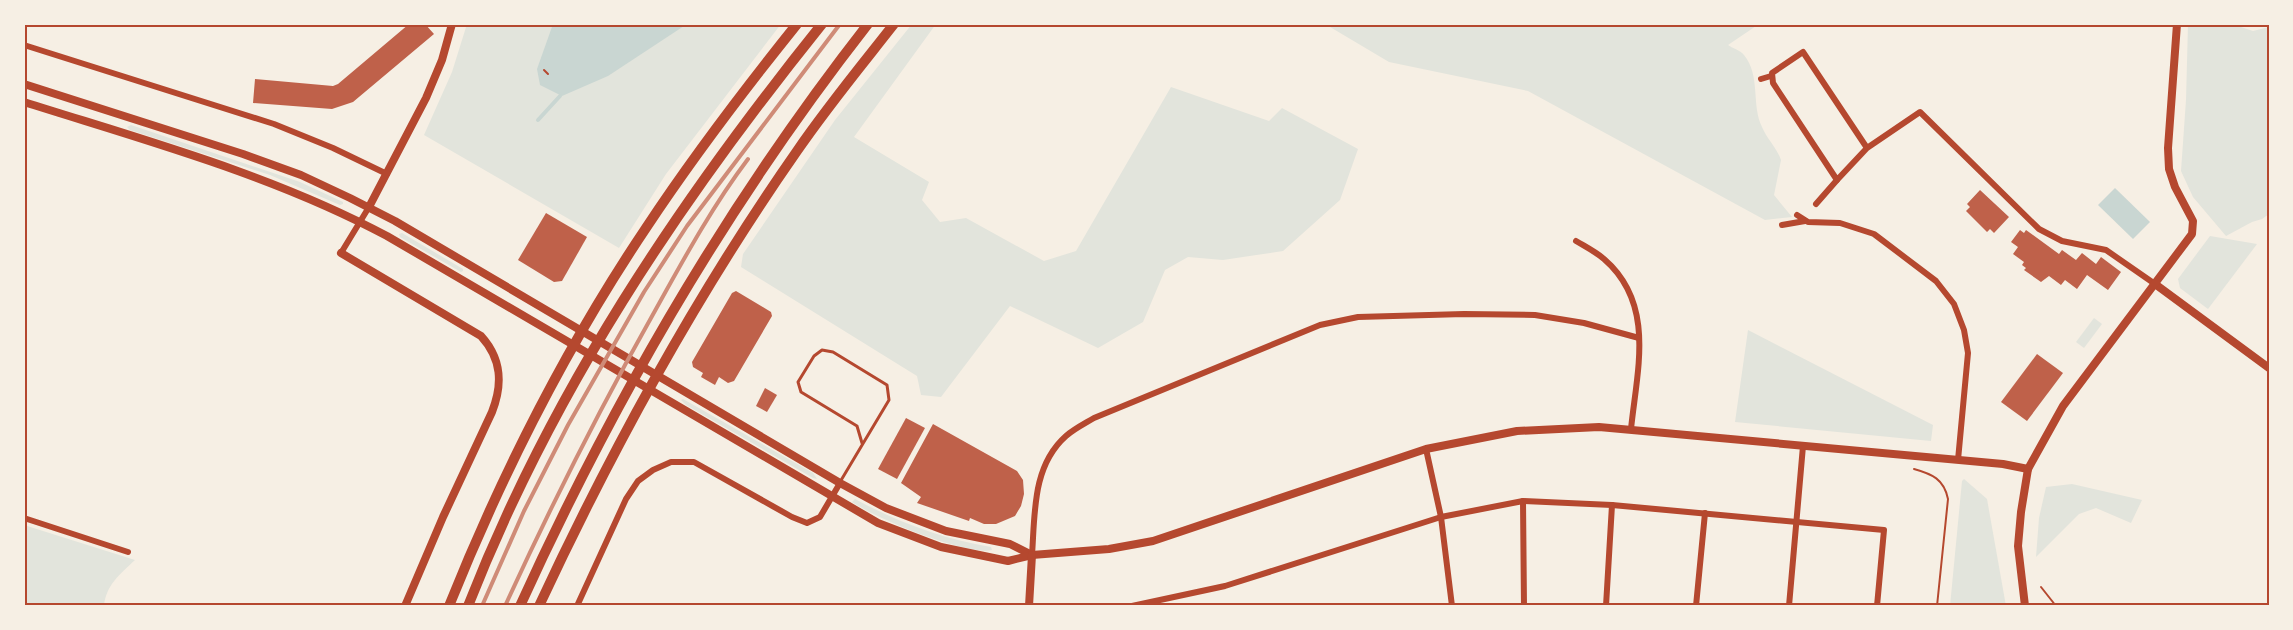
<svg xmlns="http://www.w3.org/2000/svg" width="2293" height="630" font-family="'IBM Plex Sans',sans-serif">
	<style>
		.green { fill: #e2e4dc }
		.water { fill: #c9d6d2 }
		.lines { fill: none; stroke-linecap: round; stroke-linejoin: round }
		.stream { stroke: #c9d6d2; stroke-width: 4 }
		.building { fill: #bf614a }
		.path { stroke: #b5482f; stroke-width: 2 }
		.service { stroke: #b5482f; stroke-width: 3 }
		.minor { stroke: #b5482f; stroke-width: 6 }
		.tertiary { stroke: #b5482f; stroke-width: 8 }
		.trunk { stroke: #b5482f; stroke-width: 10 }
		.rail { stroke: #cf8b77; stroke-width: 4 }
		.neatline { fill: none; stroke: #b5482f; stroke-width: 2 }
	</style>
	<rect width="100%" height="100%" fill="#f6efe4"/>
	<g class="green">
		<polygon points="467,24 781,24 666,174 619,248 424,135 452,72"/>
		<polygon points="912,24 936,24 854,137 929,182 922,200 940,222 966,218 1044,261 1076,251 1171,87 1269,121 1282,108 1358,149 1340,200 1283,251 1223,260 1188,257 1165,270 1143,322 1098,348 1010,306 941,397 921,395 917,376 741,267 743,254 835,120"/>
		<path d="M1325 24H1759L1728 45C1732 48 1740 50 1744 55 1761 76 1751 105 1762 127 1767 139 1777 148 1781 160L1774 195 1792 217 1765 220 1528 91 1389 62Z"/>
		<polygon points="2188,24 2232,24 2253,31 2269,27 2269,214 2262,219 2252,222 2226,236 2193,197 2181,171 2186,100"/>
		<polygon points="131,125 300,182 343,202 343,204 340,205 270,175 130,130 127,127"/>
		<polygon points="402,233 463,269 463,271 461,272 400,237 399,234"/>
		<polygon points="2210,236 2257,244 2208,309 2180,288 2178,279"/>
		<polygon points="2094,318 2102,324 2084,348 2076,342"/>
		<polygon points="1748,330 1933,425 1931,441 1735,422"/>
		<polygon points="683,399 813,473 817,479 813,478 686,405 681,400"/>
		<polygon points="1964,479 1987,499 2006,606 1950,606 1962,481"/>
		<polygon points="2072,484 2142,500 2131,523 2096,508 2079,514 2036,557 2039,518 2046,487"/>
		<path d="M855 499C898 522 942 539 991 547L992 550C966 556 875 518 852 502Z"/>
		<path d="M24 525 135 560C120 574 106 585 104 606H24Z"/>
	</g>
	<g class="water">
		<polygon points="553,24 687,24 608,76 562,96 540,85 537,69"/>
		<polygon points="2115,188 2150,222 2133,239 2098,205"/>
	</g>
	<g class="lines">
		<polyline class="stream" points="538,120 560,96"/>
	</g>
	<g class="building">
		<polygon points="409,24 425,24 434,34 353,102 332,109 253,103 255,79 333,86 338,84"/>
		<polygon points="1980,190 2009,217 1994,233 1990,229 1987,232 1966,211 1970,207 1967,204"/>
		<polygon points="546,213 587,237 562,281 554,282 518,260"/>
		<polygon points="2020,230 2024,233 2026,230 2059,254 2062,250 2076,260 2082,253 2096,264 2101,257 2121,272 2108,290 2087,275 2077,289 2065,280 2061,285 2049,276 2041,282 2024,270 2026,268 2022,265 2024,262 2013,254 2018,247 2011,242"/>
		<polygon points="736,291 771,312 772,316 734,381 728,383 719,377 715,385 701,377 703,373 693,367 692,362 732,293"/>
		<polygon points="2037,354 2063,373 2027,421 2001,402"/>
		<polygon points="765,388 777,395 767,412 756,406"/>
		<polygon points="906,418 925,428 897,479 878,469"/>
		<polygon points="933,424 1017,471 1023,480 1024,494 1021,506 1015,516 996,524 984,524 970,518 969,521 917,503 921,497 901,483"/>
	</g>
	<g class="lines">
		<g class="path">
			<polyline points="544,70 548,74"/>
			<path d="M1914 469C1932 474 1944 479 1948 499L1937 606"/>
			<polyline points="2041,587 2056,606"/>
		</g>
		<polyline class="service" points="840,482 889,400 887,385 833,352 822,350 814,356 798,382 801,392 857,426 862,443"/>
		<g class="minor">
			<polyline points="24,45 274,124 333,148 387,174"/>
			<polyline points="1761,79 1771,76"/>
			<polyline points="1867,148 1803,52 1772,73 1773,83 1837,180 1867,148 1920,112 2039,229 2062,241 2106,250 2155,284"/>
			<polyline points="1816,204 1837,180"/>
			<polyline points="1797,215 1808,222 1840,223 1874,234 1936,281 1954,304 1964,330 1968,353 1958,460"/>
			<polyline points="1782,225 1805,221"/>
			<path d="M1576 241C1586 247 1596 252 1604 259 1656 304 1637 370 1631 429"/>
			<polyline points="341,253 369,207"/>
			<polyline points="1426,449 1441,517 1452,606"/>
			<polyline points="1523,501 1524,606"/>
			<polyline points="24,518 128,552"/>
			<path d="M1032 555C1035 514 1032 466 1066 436 1074 429 1084 424 1094 418L1320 325 1358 317 1464 314 1535 315 1584 323 1639 338"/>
			<polyline points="577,606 626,499 638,481 653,470 671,462 694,462 792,517 807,523 820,517 840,483"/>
			<polyline points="1132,606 1225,586 1441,517 1523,501 1612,505 1884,530 1877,606"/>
			<polyline points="1606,606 1612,505"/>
			<polyline points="1696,606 1705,513"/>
			<polyline points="1789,606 1803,446"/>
		</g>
		<g class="tertiary">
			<polyline points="24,84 243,154 301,175 350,198 395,221 840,483 886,508 946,531 1010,544 1032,555"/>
			<path d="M24 102C147 141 273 175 387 236L878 523 941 547 1008 561 1032 555 1109 549 1153 541 1426 449 1517 431 1599 427 2003 464 2028 469"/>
			<polyline points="369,207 426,98 442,60 452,24"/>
			<path d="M341 253 481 336C502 359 503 384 492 412L443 517 405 606"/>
			<polyline points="2155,284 2269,368"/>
			<polyline points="1029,606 1032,555"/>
			<polyline points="2025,606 2018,546 2021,512 2028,469 2063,406 2192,234 2193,221 2175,187 2169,169 2168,148 2177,24"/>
		</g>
		<g class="trunk">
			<path d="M449 606C502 474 566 347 646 228 693 157 744 90 797 24"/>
			<path d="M468 606C552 391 678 203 822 24"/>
			<path d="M520 606C614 399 728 203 868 24"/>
			<path d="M539 606C613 447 697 294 797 151 827 107 861 66 894 24"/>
		</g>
		<g class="rail">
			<polyline points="482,606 524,511 568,425 644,292 687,226 840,24"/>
			<path d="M505 606C550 508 598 412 651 318 681 264 711 208 748 159"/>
		</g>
	</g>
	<rect width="2293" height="630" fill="none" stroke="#f6efe4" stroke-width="51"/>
	<rect x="26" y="26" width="2242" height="578" class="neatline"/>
</svg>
